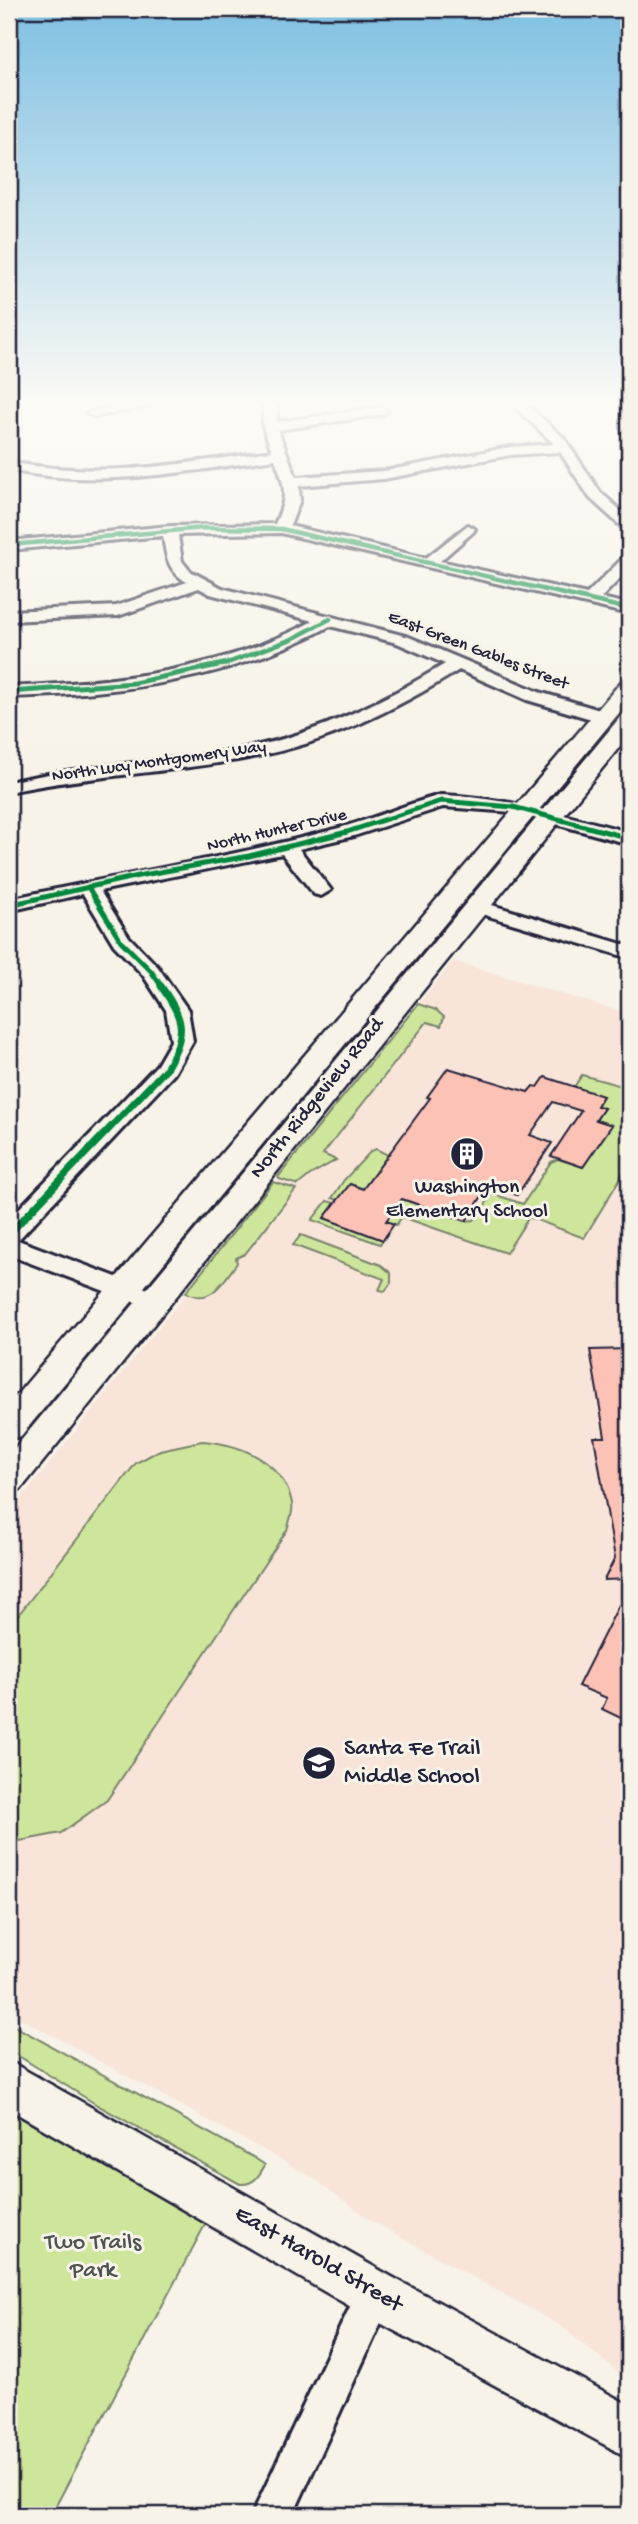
<svg xmlns="http://www.w3.org/2000/svg" width="638" height="2524" font-family="'Gochi Hand',sans-serif">
	<style>
		.built { fill: #f9e4d9 }
		.green { fill: #cee69c; stroke: #78846c; stroke-width: 2 }
		.building { fill: #fdc2b6; stroke: #22223b; stroke-width: 2 }
		.lines { fill: none; stroke-linecap: round; stroke-linejoin: round }
		.minor-casing { stroke: #22223b; stroke-width: 6 }
		.major-casing { stroke: #22223b; stroke-width: 5 }
		.minor { fill: #f7f3e8; fill-rule: evenodd }
		.major { fill: #f7f3e8; fill-rule: evenodd }
		.cycleway-far2-casing { stroke: #f7f3e8; stroke-width: 7 }
		.cycleway-far1-casing { stroke: #f7f3e8; stroke-width: 9 }
		.cycleway-casing { stroke: #f7f3e8; stroke-width: 11 }
		.cycleway-far2 { stroke: #00873e; stroke-width: 4.5 }
		.cycleway-far1 { stroke: #00873e; stroke-width: 5 }
		.cycleway { stroke: #00873e; stroke-width: 7 }
		.labels { text-anchor: middle; dominant-baseline: central; stroke-width: 6; stroke-linejoin: round; paint-order: stroke }
		.far-street-label { font-size: 18px; fill: #22223b; stroke: #f7f3e8 }
		.street-label { font-size: 21px; fill: #22223b; stroke: #f7f3e8 }
		.poi-label { font-size: 21px; fill: #22223b; stroke: #f7f3e8 }
		.near-poi-label { font-size: 24px; fill: #22223b; stroke: #f7f3e8; text-anchor: start }
		.near-park-label { font-size: 24px; fill: #4d5353; stroke: #f7f3e8 }
		.near-street-label { font-size: 24px; fill: #22223b; stroke: #f7f3e8 }
	</style>
	<rect width="100%" height="100%" fill="#f7f3e8"/>
	<filter id="ink" filterUnits="userSpaceOnUse"><feTurbulence type="fractalNoise" baseFrequency=".0143" numOctaves="2"/><feDisplacementMap in="SourceGraphic" scale="14" xChannelSelector="R" yChannelSelector="G"/><feConvolveMatrix kernelMatrix="1 2 1 2 8 2 1 2 1" color-interpolation-filters="sRGB"/></filter>
	<g filter="url(#ink)">
		<polygon class="built" points="453,961 629,1014 629,2381 561,2326 372,2221 309,2175 9,2012 9,1514"/>
		<g class="green">
			<polygon points="418,1004 436,1010 444,1017 441,1026 427,1022 323,1154 336,1160 310,1175 298,1185 279,1179 278,1177"/>
			<polygon points="582,1075 629,1088 629,1164 584,1238 529,1217 506,1253 402,1217 396,1225 386,1221 402,1199 466,1221 474,1220 493,1194 523,1204 551,1162 558,1159 583,1167 611,1125 596,1120 604,1108 597,1106 603,1096 574,1087"/>
			<polygon points="376,1149 388,1155 363,1189 350,1184 338,1200 332,1198 344,1180 371,1151"/>
			<path d="M273 1182 296 1189 245 1254 236 1258 237 1263C224 1280 211 1307 186 1292Z"/>
			<polygon points="327,1201 335,1203 324,1218 383,1240 380,1244 312,1220"/>
			<polygon points="301,1235 381,1265 391,1273 391,1283 385,1291 379,1290 384,1279 293,1245"/>
			<path d="M202 1441C241 1444 283 1461 292 1503 294 1511 289 1522 287 1530L107 1800 61 1833 9 1843V1627L136 1463 160 1450Z"/>
			<path d="M9 2023 253 2157 265 2165C259 2176 254 2185 240 2184L97 2105 9 2050Z"/>
			<polygon points="9,2111 206,2223 51,2515 9,2515"/>
		</g>
		<g class="building">
			<polygon points="448,1068 528,1092 533,1086 538,1087 545,1077 603,1096 597,1106 604,1108 596,1120 612,1125 583,1167 551,1156 581,1111 553,1102 530,1135 552,1143 517,1195 489,1185 466,1221 402,1199 386,1221 394,1224 383,1240 324,1218 350,1184 363,1189 430,1098 427,1097"/>
			<polygon points="629,1349 629,1579 604,1580 615,1558 594,1437 605,1437 590,1350"/>
			<polygon points="629,1585 629,1722 602,1709 607,1698 578,1686"/>
		</g>
		<g class="lines">
			<g class="minor-casing">
				<g id="minor">
					<polygon points="112,406 148,406 94,417 87,413"/>
					<path d="M263 406H277V422L381 407 388 411 381 415 278 430 296 477 384 471 510 447 554 444 514 406H528L564 438 600 492 629 518V530L624 529 590 498 560 452 510 455 384 479 299 486 300 500 290 526 426 558 468 525 475 529 473 532 440 561 587 594 624 557 629 555V569L601 598 629 604V614L281 533 178 535 182 561 190 571 222 588 409 637 539 692 610 713 613 717 610 721H598L527 700 459 670C395 710 328 743 253 757 172 773 89 775 9 792V782C88 763 171 763 251 747 321 732 384 701 445 664L397 643 330 626C230 680 121 694 9 697V687C115 682 218 672 313 621L210 594 199 588 118 616 9 621V611L116 606 187 582C168 571 166 557 163 536L9 550V541L170 526 275 524C288 496 286 488 275 459 185 472 99 489 9 470V462C101 479 180 464 272 451L263 427Z"/>
					<path d="M441 795C506 797 566 816 629 832V844L512 812 443 807 354 836 299 849 331 890 321 896 314 894 282 854 100 891 129 937 158 967 188 1010 193 1041 174 1074 18 1240 164 1295 168 1301 164 1307 155 1310 9 1255V1219L157 1065 171 1041 166 1010 143 975 114 945 83 894 9 911V899C118 875 230 858 339 828 373 819 406 804 441 795Z"/>
					<polygon points="475,900 629,946 629,958 468,910 465,906"/>
					<polygon points="375,2275 388,2281 394,2294 293,2515 252,2515 362,2281"/>
				</g>
			</g>
			<g class="major-casing">
				<g id="major">
					<polygon points="629,680 629,701 21,1436 9,1440 9,1404 621,682"/>
					<polygon points="629,714 629,735 21,1489 9,1493 9,1455 621,716"/>
					<polygon points="9,2061 392,2277 629,2405 629,2458 358,2311 9,2109"/>
				</g>
			</g>
			<use href="#minor" class="minor"/>
			<use href="#major" class="major"/>
			<g class="cycleway-far2-casing">
				<g id="cycleway-far2">
					<polyline points="9,545 204,528 281,529 629,609"/>
					<polyline points="222,665 292,639 330,619"/>
				</g>
			</g>
			<g class="cycleway-far1-casing">
				<g id="cycleway-far1">
					<polyline points="9,692 134,683 228,663"/>
					<polyline points="88,887 121,941 151,971 162,987"/>
					<polyline points="9,905 143,875 249,856 347,832 441,801 513,807 629,838"/>
				</g>
			</g>
			<g class="cycleway-casing">
				<path id="cycleway" d="M9 1234 166 1069C187 1031 185 1022 161 986"/>
			</g>
			<use href="#cycleway-far2" class="cycleway-far2"/>
			<use href="#cycleway-far1" class="cycleway-far1"/>
			<use href="#cycleway" class="cycleway"/>
		</g>
	</g>
	<linearGradient id="sky" x2="0" y2="1"><stop stop-color="#7fc0e2"/><stop offset="0.53" stop-color="#fbfaf5"/><stop offset="1" stop-color="#fbfaf5" stop-opacity="0"/></linearGradient>
	<rect width="638" height="760" fill="url(#sky)"/>
	<defs>
		<g id="building-disc" transform="scale(1.75)"><circle r="9.5" fill="#22223b" stroke="#f7f3e8"/><path d="M-4-6H4V6H1V3H-1V6H-4ZM-2.5-4.3h1.7v1.8h-1.7ZM.8-4.3h1.7v1.8H.8ZM-2.5-1h1.7V.8h-1.7ZM.8-1h1.7V.8H.8Z" fill="#fff"/></g>
		<g id="school-disc" transform="scale(1.75)"><circle r="9.5" fill="#22223b" stroke="#f7f3e8"/><path d="M0-5L7-2L0 1L-7-2ZM-4 1L0 2.5L4 1V4Q0 6-4 4Z" fill="#fff"/></g>
	</defs>
	<g fill-rule="evenodd">
		<use href="#building-disc" x="467" y="1154"/>
		<use href="#school-disc" x="319" y="1763"/>
	</g>
	<g class="labels">
		<g class="far-street-label">
			<text transform="translate(478 651) rotate(21)">East Green Gables Street</text>
			<text transform="translate(159 762) rotate(-8)">North Lucy Montgomery Way</text>
			<text transform="translate(277 831) rotate(-13)">North Hunter Drive</text>
		</g>
		<g class="street-label">
			<text transform="translate(318 1099) rotate(-51)">North Ridgeview Road</text>
		</g>
		<g class="poi-label">
			<text x="467" y="1188">Washington<tspan x="467" dy="24">Elementary School</tspan></text>
		</g>
		<g class="near-poi-label">
			<text x="344" y="1749">Santa Fe Trail<tspan x="344" dy="28">Middle School</tspan></text>
		</g>
		<g class="near-park-label">
			<text x="93" y="2243">Two Trails<tspan x="93" dy="28">Park</tspan></text>
		</g>
		<g class="near-street-label">
			<text transform="translate(318 2260) rotate(30)">East Harold Street</text>
		</g>
	</g>
	<rect width="638" height="2524" fill="none" stroke="#f7f3e8" stroke-width="35"/>
	<rect x="18" y="18" width="603" height="2489" fill="none" stroke="#22223b" stroke-width="2.5" filter="url(#ink)"/>
</svg>
